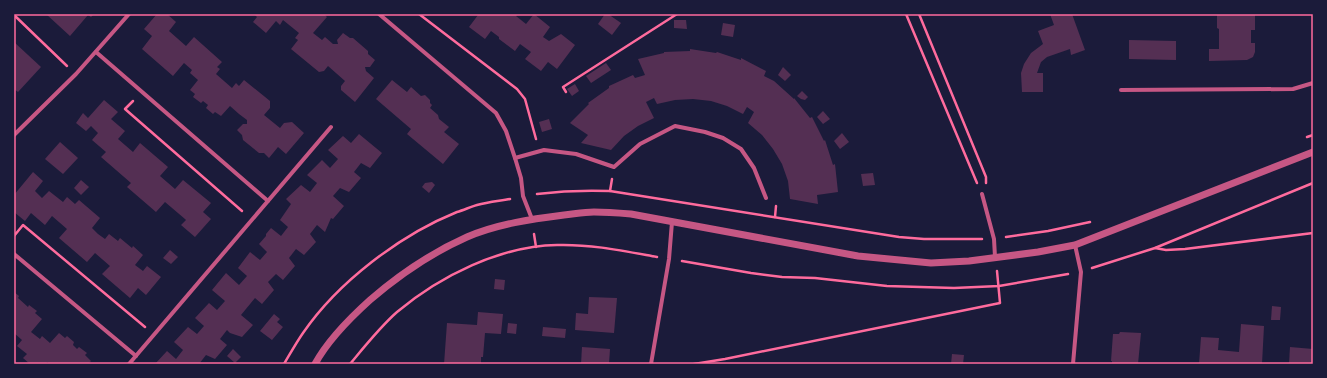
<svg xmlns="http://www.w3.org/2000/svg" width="1327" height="378" font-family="Ubuntu,sans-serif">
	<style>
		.building { fill: #542f53 }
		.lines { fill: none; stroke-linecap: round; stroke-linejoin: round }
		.path { stroke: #ff6b9d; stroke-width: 2.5 }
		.minor { stroke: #c65784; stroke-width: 4 }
		.tertiary { stroke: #c65784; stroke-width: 7 }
		.neatline { fill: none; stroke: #ff6b9d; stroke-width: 1.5 }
	</style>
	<rect width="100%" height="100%" fill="#1b1b3a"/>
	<g class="building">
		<polygon points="46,14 94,14 91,17 88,15 70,36"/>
		<polygon points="157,14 167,14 176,22 169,31 186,46 194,37 222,62 217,67 220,69 216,74 232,88 236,83 239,86 244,80 270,101 270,108 264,115 280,128 284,123 292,122 304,133 286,154 278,147 269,158 264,153 259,153 243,140 242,135 237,130 243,124 247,124 247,120 239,114 230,106 221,116 215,112 213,114 206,108 208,105 203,101 201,103 193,97 195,94 190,90 198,80 190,73 192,70 184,63 173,76 142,49 152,36 144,29"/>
		<polygon points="254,14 324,14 327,17 313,33 322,40 325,37 333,44 338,44 337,40 343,33 350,38 353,38 368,51 368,54 375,60 370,67 365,67 366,71 374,78 355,102 341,90 341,86 345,81 328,66 324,71 319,72 291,49 298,40 295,38 299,33 283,20 280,25 276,21 266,33 253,22 257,17"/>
		<polygon points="476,14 518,14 516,16 526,24 534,14 550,27 543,37 549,41 561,34 575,45 557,69 548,62 541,71 525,59 531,52 520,44 515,51 499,39 499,37 491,31 485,39 469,27 478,15"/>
		<polygon points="605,14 608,14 621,23 612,35 598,24"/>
		<polygon points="1050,14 1072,14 1085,50 1071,55 1070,49 1047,57 1041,62 1037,73 1043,73 1043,92 1022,92 1021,73 1024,64 1031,53 1043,44 1038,31 1054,25"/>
		<polygon points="1219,14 1255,14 1255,30 1251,30 1251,43 1255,43 1255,52 1253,57 1247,60 1209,61 1209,49 1219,49 1219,29 1217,28 1217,15"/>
		<polygon points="674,20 686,20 687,29 674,28"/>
		<polygon points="723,23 735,25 733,37 721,35"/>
		<polygon points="1129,40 1176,41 1176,60 1129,59"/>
		<polygon points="14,42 41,67 18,92 14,89"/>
		<polygon points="690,49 716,53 717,52 741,60 741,58 766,71 764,76 774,81 794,99 794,98 810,118 812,117 824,141 825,140 833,165 835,164 838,192 817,195 818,204 790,199 788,181 782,164 773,149 762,135 748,123 754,112 747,107 743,114 727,106 711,101 693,99 675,100 657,104 654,98 646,102 654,118 638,126 624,136 611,150 581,143 588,135 570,123 589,104 588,103 609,88 609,86 633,75 635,78 645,75 638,59 664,53 664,52 690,51"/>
		<polygon points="606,63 611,70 591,83 586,76"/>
		<polygon points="783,67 791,75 785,81 778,75"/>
		<polygon points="392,80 407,92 411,87 421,96 425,95 430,100 430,103 432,105 430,108 438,115 439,119 449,127 444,132 459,144 443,164 407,134 411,129 376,99"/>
		<polygon points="575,84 579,91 572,96 567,89"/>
		<polygon points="802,91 808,97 805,100 801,99 797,96"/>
		<polygon points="104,100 118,112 111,119 125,131 118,139 133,152 140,143 168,167 160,176 175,189 183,180 211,203 203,212 211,219 195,237 181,225 186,220 185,219 165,202 156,212 127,187 131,183 101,157 106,152 92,140 98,133 91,126 86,131 76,123 83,113 88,118"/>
		<polygon points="823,111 830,119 823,124 817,117"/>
		<polygon points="549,119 552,129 542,132 539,122"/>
		<polygon points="842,133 849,142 840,149 834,141"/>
		<polygon points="359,134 382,153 370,168 361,163 354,172 361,178 349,192 340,188 333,196 344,206 333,219 331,218 325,232 317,225 310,234 316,242 304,255 296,249 289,258 295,266 283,280 276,274 268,282 274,290 262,304 255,298 241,315 253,325 242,337 230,333 227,330 220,339 227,345 215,359 206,355 199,364 155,364 167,351 176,359 183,350 174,342 188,327 197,334 204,326 195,318 209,303 217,310 225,301 212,290 226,273 239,285 247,276 238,268 250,252 260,260 267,252 259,244 266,236 266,234 271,228 281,236 288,227 280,220 291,204 286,199 301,185 310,192 317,183 307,175 322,160 330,168 338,159 328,150 343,136 351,143"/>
		<polygon points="60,142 78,158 63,174 45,159"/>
		<polygon points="33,172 43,181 35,191 42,198 49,191 63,202 67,197 75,204 79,200 100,218 92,228 98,234 105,239 109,234 118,241 120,238 132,248 133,246 143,255 135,265 143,271 147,266 161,277 146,295 138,288 130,298 102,274 110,266 95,253 87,262 59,238 67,229 52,216 45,225 31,213 25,221 14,212 14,195"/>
		<polygon points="873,173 875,185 863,186 861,174"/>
		<polygon points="81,180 89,187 81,195 74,188"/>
		<polygon points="432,182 435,185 429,193 422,187 425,183"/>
		<polygon points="170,250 178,257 171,264 163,258"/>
		<polygon points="495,279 505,280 504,290 494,289"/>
		<polygon points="14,292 19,296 18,298 28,307 29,305 37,311 35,313 42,319 31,332 40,339 42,336 50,343 59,333 65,338 67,336 74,342 73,345 77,349 79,347 87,353 85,355 91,361 88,364 50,364 47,362 46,364 30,364 23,358 27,354 17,346 22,340 14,333"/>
		<polygon points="589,297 617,298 614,333 575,330 576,313 588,314"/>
		<polygon points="1272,306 1281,307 1280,320 1271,320"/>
		<polygon points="478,312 503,314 501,334 485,333 483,357 481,357 481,364 444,364 447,323 477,325"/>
		<polygon points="274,314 280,319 277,322 283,327 272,340 260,331"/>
		<polygon points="508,323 517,324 516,334 507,333"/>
		<polygon points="1241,324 1264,326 1262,364 1199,364 1201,337 1219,338 1218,350 1239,352"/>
		<polygon points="543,327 566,329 565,338 542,336"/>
		<polygon points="1120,332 1141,333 1138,364 1112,364 1112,361 1111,361 1113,334 1119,334"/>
		<polygon points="582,347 610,349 609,364 581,364"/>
		<polygon points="1290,347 1313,349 1313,364 1289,364"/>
		<polygon points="233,349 241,357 235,363 227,356"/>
		<polygon points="952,354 964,355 963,364 951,364"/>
	</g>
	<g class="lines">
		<g class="path">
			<polyline points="419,14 517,89 525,99 536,139"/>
			<polyline points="906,14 977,183"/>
			<polyline points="919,14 986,177 986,183"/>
			<polyline points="14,15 67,66"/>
			<polyline points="566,92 563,87 677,14"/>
			<polyline points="133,101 125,109 242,211"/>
			<polyline points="1307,137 1313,135"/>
			<polyline points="610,191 612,179"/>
			<path d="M537 194C561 191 585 190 610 191L899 237 924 239H982"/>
			<polyline points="775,217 776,206"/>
			<polyline points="534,234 536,247"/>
			<polyline points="14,236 23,225 145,327"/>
			<polyline points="1006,237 1048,231 1090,222"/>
			<polyline points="1155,248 1166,250 1185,249 1313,233"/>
			<polyline points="682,261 751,273 782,277 815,278 887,286 954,288 999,286 1068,274"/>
			<polyline points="1092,268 1155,248 1313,183"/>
			<path d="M284 364C290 354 296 343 303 333 338 282 400 235 457 212 464 210 470 207 477 205 488 202 499 201 510 199"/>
			<path d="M350 364C365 346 380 327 397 312 440 276 500 246 557 245 591 244 624 251 657 257"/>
			<polyline points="694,364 725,359 1000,303 997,271"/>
		</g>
		<g class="minor">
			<polyline points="379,14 496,113 506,131 515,158 521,178 523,196 532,219"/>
			<polyline points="96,52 268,201"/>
			<polyline points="1121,90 1293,89 1313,83"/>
			<polyline points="14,135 76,74 129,14"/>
			<polyline points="515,158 544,150 576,154 614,167 640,144 675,126 705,132 723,138 741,149 754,168 766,198"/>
			<polyline points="982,194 994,239 995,257"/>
			<polyline points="14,254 136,356"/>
			<polyline points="129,364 331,127"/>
			<polyline points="651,364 669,259 672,222"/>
			<polyline points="1073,364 1081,272 1075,245"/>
		</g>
		<path class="tertiary" d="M315 364C328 340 350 318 370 300 399 275 431 253 467 237 497 224 532 219 564 215 574 214 584 212 594 212 606 212 619 213 631 214L858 256 931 263 969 261 1038 252 1075 245 1313 152"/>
	</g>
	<rect width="1327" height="378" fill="none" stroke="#1b1b3a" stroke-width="30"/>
	<rect x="15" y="15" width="1297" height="348" class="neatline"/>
</svg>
